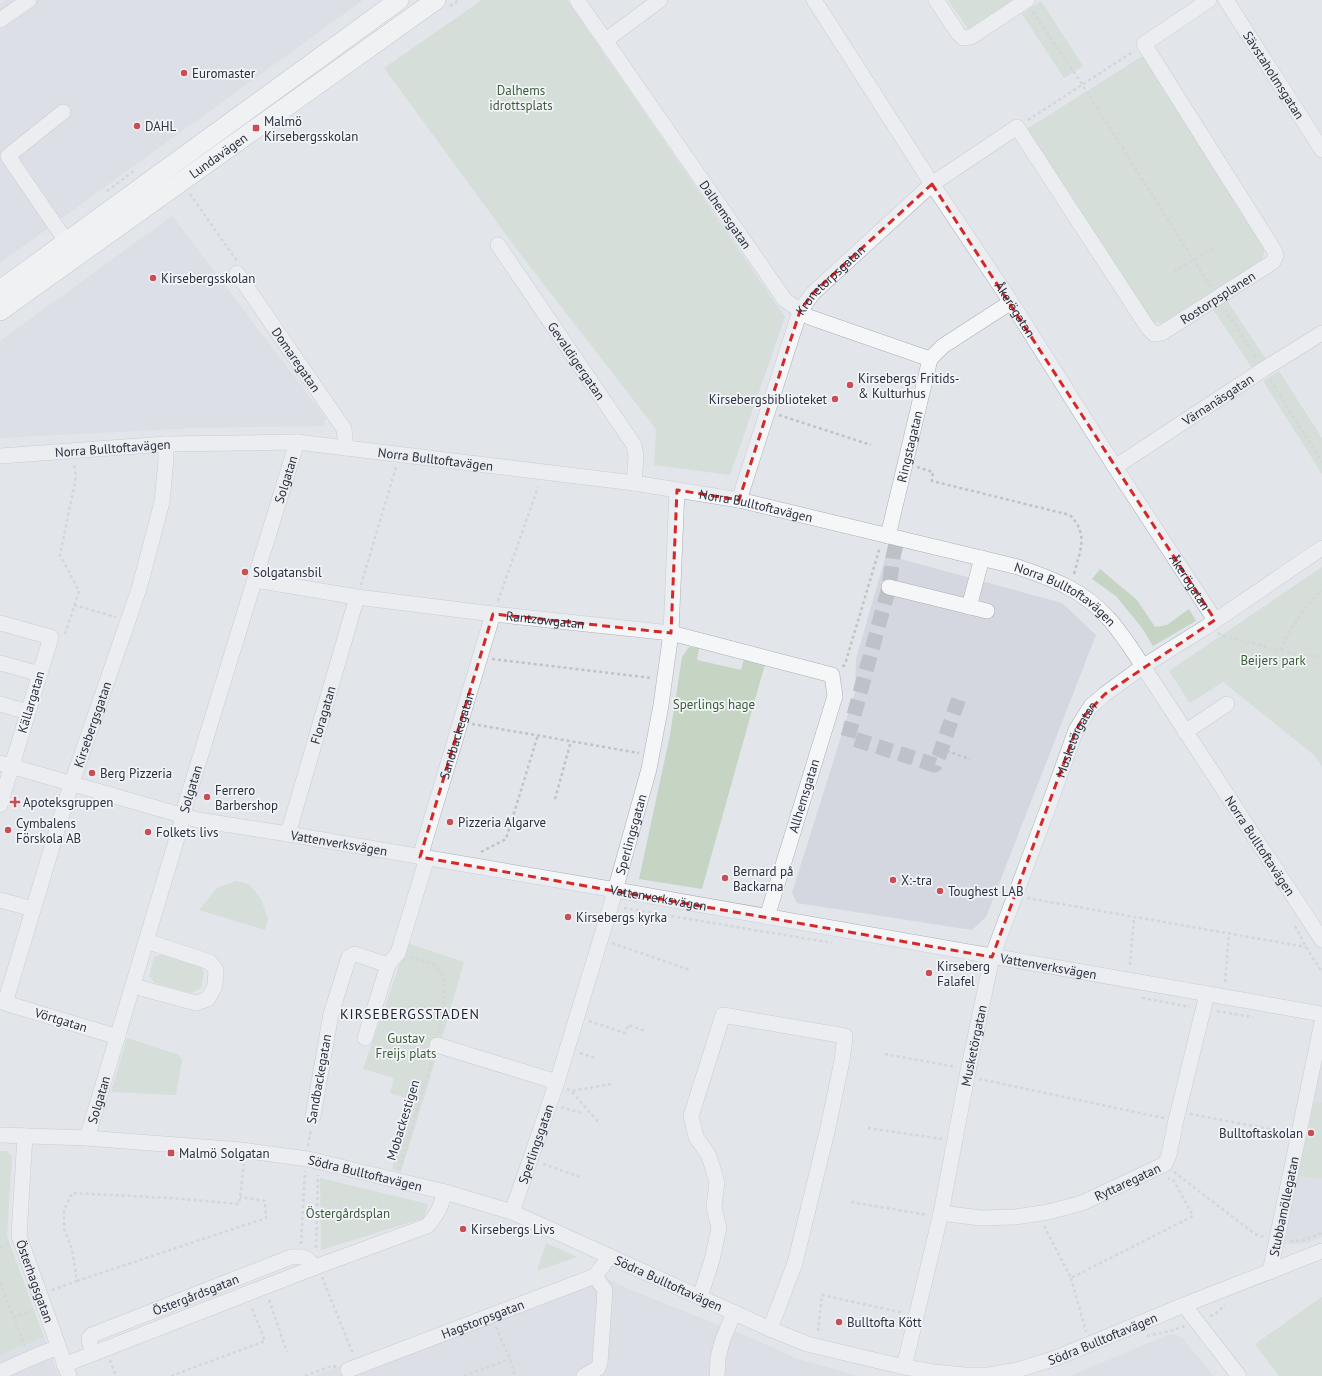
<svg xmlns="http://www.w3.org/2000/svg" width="1322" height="1376" font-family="'PT Sans',sans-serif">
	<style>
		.built { fill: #d4d7df }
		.green { fill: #c6d4c4 }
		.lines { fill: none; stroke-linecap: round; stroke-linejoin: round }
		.minor-tunnel { stroke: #bdc1c8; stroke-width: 15; stroke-dasharray: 15 8; stroke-linecap: butt }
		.minor-casing { stroke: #abafb7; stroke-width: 16 }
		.major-casing { stroke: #a2a8b5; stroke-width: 20 }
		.path { stroke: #c0c3c8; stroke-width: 2.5; stroke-dasharray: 3 3; stroke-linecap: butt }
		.minor { stroke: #f5f6f8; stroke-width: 15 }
		.major { stroke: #fff; stroke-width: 19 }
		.marked { fill: none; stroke: #d62828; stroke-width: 3; stroke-dasharray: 8 5; stroke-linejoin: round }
		.poi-dot { fill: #c94d55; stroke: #f2f4f7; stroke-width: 1.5 }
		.labels { text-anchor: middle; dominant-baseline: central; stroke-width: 3.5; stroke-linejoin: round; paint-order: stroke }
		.poi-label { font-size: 13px; fill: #2b3141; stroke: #f2f4f7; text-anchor: start }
		.street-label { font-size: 13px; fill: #2b3141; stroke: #f2f4f7 }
		.park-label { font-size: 13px; fill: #3c5d39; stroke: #f2f4f7 }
		.neighbourhood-label { font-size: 14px; letter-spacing: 1px; fill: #1d2232; stroke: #f2f4f7 }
	</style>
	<rect width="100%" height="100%" fill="#e2e5ea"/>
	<g class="built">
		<polygon points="6,0 363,0 0,263 0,4"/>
		<polygon points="172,216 325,417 324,426 196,428 0,438 0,341"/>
		<polygon points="886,555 1062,603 1096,635 986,917 972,930 797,903 792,893 855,692 856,659"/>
		<polygon points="1322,1028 1322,1237 1307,1243 1281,1244"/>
		<polygon points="593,1271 626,1288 759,1341 795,1358 857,1376 314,1376"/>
		<polygon points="1170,1334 1182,1337 1213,1376 1070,1376"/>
		<polygon points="44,1337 59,1376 0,1376 0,1355"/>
	</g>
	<g class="green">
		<polygon points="482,0 567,0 785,317 730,475 654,465 656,429 518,251 384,68"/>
		<polygon points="948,0 1013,0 968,29"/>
		<polygon points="1041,1 1083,66 1064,78 1022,14"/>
		<polygon points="1144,55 1266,244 1262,260 1162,323 1150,322 1027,129"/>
		<polygon points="1226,299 1266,359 1252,368 1212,308"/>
		<polygon points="1279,371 1322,438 1322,474 1263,381"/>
		<polygon points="1322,567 1322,766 1314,755 1223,682 1190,703 1169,671"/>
		<polygon points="1100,569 1137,600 1155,627 1167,625 1189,609 1196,621 1153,646 1142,628 1116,596 1092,579"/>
		<polygon points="689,647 699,648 697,660 741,670 744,659 765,664 702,889 639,879 670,735 682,657"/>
		<polygon points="236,881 249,884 261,899 268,919 265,930 199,910 217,888"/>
		<polygon points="407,943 464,962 441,1042 401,1172 392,1169 413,1100 390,1093 394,1078 363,1069"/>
		<polygon points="163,954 200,964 204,973 201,988 192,993 155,983 149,976 154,957"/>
		<polygon points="127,1038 179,1055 182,1060 176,1095 111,1092"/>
		<polygon points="1315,1102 1322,1102 1322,1179 1297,1176"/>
		<polygon points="0,1151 6,1151 12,1156 7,1236 44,1337 0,1355"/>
		<polygon points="320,1178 428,1204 424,1218 321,1250"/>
		<polygon points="546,1243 577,1257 537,1271"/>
		<polygon points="1322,1297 1322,1376 1279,1376 1255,1344"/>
	</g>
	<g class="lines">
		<polyline class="minor-tunnel" points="896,544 893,557 889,587 848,737 935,765 939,756 960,695"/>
		<g class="minor-casing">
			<g id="minor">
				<path id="s1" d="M577 0 785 300 809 317 930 359"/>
				<path id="s2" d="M814 0 932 184 1011 302 1115 467 1215 620"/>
				<polyline points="936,0 958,33 963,38 971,37 1027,0"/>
				<path id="s3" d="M1226 0 1322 150"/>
				<polyline points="0,20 29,0"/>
				<polyline points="606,40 660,0"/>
				<polyline points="63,112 8,156 66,241"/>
				<path id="s4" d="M498 245 634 445 636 456 634 483"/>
				<path id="s5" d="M237 273 344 429 346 448"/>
				<path id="s6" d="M0 456 166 444 297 442 634 483 739 500 1018 567C1053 579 1083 590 1108 618 1116 626 1122 636 1129 645L1322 940"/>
				<path id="s7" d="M1115 467 1264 369 1322 333"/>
				<path id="s8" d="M739 500 800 311 813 293 932 184 1017 127 1148 328 1154 334 1162 333 1273 262 1276 255 1274 250 1144 44 1209 0"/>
				<path id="s9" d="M888 536 930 359 943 346 1011 302"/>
				<path id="s10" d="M255 580 357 597 493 614 671 633 832 675 835 696 767 917"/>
				<polyline points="889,587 987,611"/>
				<polyline points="969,607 982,558"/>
				<polyline points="0,623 51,637 0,805"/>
				<polyline points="0,663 40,674"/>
				<polyline points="0,704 28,712"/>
				<polyline points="1185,732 1227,704"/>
				<path id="s11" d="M0 763 198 820 288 834 616 890 1322 1014"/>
				<path id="s12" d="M288 834 357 597"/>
				<path id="s13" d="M420 857 493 614"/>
				<polyline points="0,900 33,909"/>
				<polyline points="133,986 196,1003 208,999 215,986 216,970 210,962 146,941"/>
				<path id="s14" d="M118 1037 5 1003 68 794 139 589 162 502 166 459V444"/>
				<polyline points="365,1038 388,965 398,953 427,858"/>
				<polyline points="437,1045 557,1082"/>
				<polyline points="313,1116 331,1014 349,957 355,954 388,965"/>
				<path id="s15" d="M0 1135 87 1138 241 1150 308 1159 445 1192 512 1212 770 1329 807 1344 904 1367 934 1372 964 1375H989L1017 1370 1056 1358 1184 1305 1322 1251"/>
				<path id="s16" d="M25 1136 19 1236 69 1376"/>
				<path id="s17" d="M87 1138 180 828 186 803 297 442"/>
				<path id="s18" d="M512 1212 557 1082 611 905 649 769 661 705 671 633 677 490"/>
				<path id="s19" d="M941 1213 981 1218 1015 1217 1048 1212 1082 1203 1165 1164 1169 1155 1176 1120 1207 994"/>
				<path id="s20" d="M1270 1272 1322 1022"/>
				<polyline points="700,1297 712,1260 719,1228 714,1207 717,1182 709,1156 696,1137 691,1116 723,1015 845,1036 842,1061 827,1132 795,1263 770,1329"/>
				<polyline points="1184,1305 1239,1376"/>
				<path id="s21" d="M93 1353 90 1344 89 1338 92 1335 291 1257C303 1256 308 1256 314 1268"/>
				<path d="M64 1365 318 1266 427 1226C437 1216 441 1206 445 1192"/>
				<path id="s22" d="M904 1367 941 1213 967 1076 992 957 1048 808 1076 730 1091 706 1105 694 1142 667 1206 627 1322 548"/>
				<path id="s23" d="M348 1370 595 1276 604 1264 609 1256"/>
				<polyline points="1,1376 0,1372 31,1358 58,1347"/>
				<polyline points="584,1376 598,1368 600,1363 605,1290 595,1276"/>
				<polyline points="717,1376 718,1358 722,1342 734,1312"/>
			</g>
		</g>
		<g class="major-casing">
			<g id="major">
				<polyline points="0,290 399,0"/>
				<path id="s24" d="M0 311 436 0"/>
			</g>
		</g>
		<g class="path">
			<polyline points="450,6 459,0"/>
			<polyline points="1033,12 1082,84 1210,286"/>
			<polyline points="1028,120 1134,51"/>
			<polyline points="107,191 135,170"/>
			<polyline points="190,194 237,261"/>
			<polyline points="1174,272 1213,248"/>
			<polyline points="1225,309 1257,359"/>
			<polyline points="1270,380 1322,462"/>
			<polyline points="779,415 871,445"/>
			<path d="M917 467 933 472 932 481 1070 515C1089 535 1080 550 1074 574"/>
			<polyline points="361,585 396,467"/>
			<polyline points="498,601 538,487"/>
			<polyline points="74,605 116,617"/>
			<polyline points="1218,633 1223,636 1299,655 1322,657"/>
			<polyline points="65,634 79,591 60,555 76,477 74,464"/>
			<path d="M1281 650C1286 633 1307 603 1322 591"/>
			<polyline points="492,659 652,678"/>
			<polyline points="843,667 846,661 880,547"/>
			<polyline points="472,724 639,753"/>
			<polyline points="941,749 970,759"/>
			<polyline points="555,799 571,741"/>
			<polyline points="481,852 506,839 538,735"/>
			<polyline points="1027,898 1306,947"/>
			<polyline points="624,908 832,943"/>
			<polyline points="1295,926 1306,947 1322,972"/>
			<polyline points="612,943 690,970"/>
			<polyline points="410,957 433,964 443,975 445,994 439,1033"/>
			<polyline points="1130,965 1134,917"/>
			<polyline points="1225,982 1229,934"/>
			<polyline points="1142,998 1190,1007"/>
			<polyline points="1217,1011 1253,1017"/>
			<polyline points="589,1021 625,1033 628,1025 646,1031"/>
			<polyline points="580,1053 595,1058"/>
			<polyline points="885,1054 956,1067"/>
			<polyline points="979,1079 1164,1118"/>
			<polyline points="567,1089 572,1091 611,1084"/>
			<polyline points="572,1092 600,1124"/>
			<polyline points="561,1107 581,1113"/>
			<polyline points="1190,1114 1286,1132"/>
			<polyline points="868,1128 942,1139"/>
			<polyline points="308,1146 311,1129"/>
			<polyline points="543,1164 583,1178"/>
			<polyline points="399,1169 433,1057"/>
			<polyline points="1174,1172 1255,1234 1264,1237"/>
			<polyline points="851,1202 928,1215"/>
			<polyline points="1044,1226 1071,1278 1193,1216 1174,1181 1168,1178"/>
			<polyline points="1290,1241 1301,1241 1322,1233"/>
			<polyline points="301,1244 305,1171"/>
			<polyline points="0,1247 9,1244"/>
			<polyline points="316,1248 318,1175"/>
			<polyline points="322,1277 353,1354"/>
			<polyline points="1071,1278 1086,1332"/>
			<polyline points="77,1281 266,1218 265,1201 240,1197"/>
			<polyline points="0,1283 25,1346"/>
			<polyline points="52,1290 77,1281 72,1249 64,1229 64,1210 72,1193 170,1198 239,1204 244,1164"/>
			<polyline points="269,1300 287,1352"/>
			<polyline points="1210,1316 1214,1315 1225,1305"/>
			<polyline points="13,1317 32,1311"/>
			<polyline points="496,1327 510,1359 515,1376"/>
			<polyline points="818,1331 822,1295 904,1313"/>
			<polyline points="1147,1336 1174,1330 1185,1326"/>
			<polyline points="110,1360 116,1376"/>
			<polyline points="171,1376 265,1341 251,1306"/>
			<polyline points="305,1376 332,1366 337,1367"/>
			<polyline points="464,1376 510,1359"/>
		</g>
		<use href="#minor" class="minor"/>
		<use href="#major" class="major"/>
	</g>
	<path d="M0 0H1322V1376H0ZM932 184 1215 620 1105 694 1085 715 1076 730 992 957 420 857 493 614 671 633 677 490 739 500 800 311 813 293Z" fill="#e2e5ea" fill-opacity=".55" fill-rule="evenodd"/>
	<path class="marked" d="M932 184 1215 620 1105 694 1085 715 1076 730 992 957 420 857 493 614 671 633 677 490 739 500 800 311 813 293Z"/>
	<g class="poi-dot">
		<circle cx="184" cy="73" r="4"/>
		<circle cx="137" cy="126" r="4"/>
		<rect x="252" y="124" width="8" height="8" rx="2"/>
		<circle cx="153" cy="278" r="4"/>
		<circle cx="850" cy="385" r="4"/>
		<circle cx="835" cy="399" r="4"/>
		<circle cx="245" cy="572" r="4"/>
		<circle cx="92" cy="773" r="4"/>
		<circle cx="207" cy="797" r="4"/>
		<path d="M13 796h4v4h4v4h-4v4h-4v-4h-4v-4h4z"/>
		<circle cx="450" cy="822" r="4"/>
		<circle cx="8" cy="830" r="4"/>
		<circle cx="148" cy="832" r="4"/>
		<circle cx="725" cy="878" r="4"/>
		<circle cx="893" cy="880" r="4"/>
		<circle cx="940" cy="891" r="4"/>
		<circle cx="568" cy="917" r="4"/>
		<circle cx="929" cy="973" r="4"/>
		<circle cx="1311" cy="1133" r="4"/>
		<rect x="167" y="1149" width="8" height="8" rx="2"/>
		<circle cx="463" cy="1229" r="4"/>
		<circle cx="839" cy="1322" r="4"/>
	</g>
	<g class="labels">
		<g class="poi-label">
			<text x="192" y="73">Euromaster</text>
			<text x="264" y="121">Malmö<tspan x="264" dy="15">Kirsebergsskolan</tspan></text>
			<text x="145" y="126">DAHL</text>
			<text x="161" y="278">Kirsebergsskolan</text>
			<text x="858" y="378">Kirsebergs Fritids-<tspan x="858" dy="15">&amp; Kulturhus</tspan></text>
			<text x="827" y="399" text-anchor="end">Kirsebergsbiblioteket</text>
			<text x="253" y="572">Solgatansbil</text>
			<text x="100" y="773">Berg Pizzeria</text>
			<text x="215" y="790">Ferrero<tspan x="215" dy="15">Barbershop</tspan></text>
			<text x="23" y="802">Apoteksgruppen</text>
			<text x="458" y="822">Pizzeria Algarve</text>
			<text x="16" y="823">Cymbalens<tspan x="16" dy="15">Förskola AB</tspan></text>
			<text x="156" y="832">Folkets livs</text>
			<text x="733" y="871">Bernard på<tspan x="733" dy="15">Backarna</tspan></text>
			<text x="901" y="880">X:-tra</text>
			<text x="948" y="891">Toughest LAB</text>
			<text x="576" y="917">Kirsebergs kyrka</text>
			<text x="937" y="966">Kirseberg<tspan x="937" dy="15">Falafel</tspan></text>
			<text x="1303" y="1133" text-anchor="end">Bulltoftaskolan</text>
			<text x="179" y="1153">Malmö Solgatan</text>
			<text x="471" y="1229">Kirsebergs Livs</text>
			<text x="847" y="1322">Bulltofta Kött</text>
		</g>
		<g class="street-label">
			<text stroke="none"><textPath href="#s3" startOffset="89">Sävstaholmsgatan</textPath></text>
			<text stroke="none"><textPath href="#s24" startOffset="268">Lundavägen</textPath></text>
			<text stroke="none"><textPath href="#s1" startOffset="261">Dalhemsgatan</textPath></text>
			<text stroke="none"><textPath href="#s8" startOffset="242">Kronetorpsgatan</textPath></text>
			<text stroke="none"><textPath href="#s8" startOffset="807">Rostorpsplanen</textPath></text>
			<text stroke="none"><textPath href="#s2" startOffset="369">Åkerögatan</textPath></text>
			<text stroke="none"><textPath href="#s5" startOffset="105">Domaregatan</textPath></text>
			<text stroke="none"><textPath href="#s4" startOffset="140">Gevaldigergatan</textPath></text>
			<text stroke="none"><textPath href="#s7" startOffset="123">Värnanäsgatan</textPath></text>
			<text stroke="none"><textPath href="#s9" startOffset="92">Ringstagatan</textPath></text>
			<text stroke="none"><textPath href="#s6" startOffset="113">Norra Bulltoftavägen</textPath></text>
			<text stroke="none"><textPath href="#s6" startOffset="437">Norra Bulltoftavägen</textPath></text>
			<text stroke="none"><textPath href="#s17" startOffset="688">Solgatan</textPath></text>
			<text stroke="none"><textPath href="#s6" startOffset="761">Norra Bulltoftavägen</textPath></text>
			<text stroke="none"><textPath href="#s2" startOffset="693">Åkerögatan</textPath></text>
			<text stroke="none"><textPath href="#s6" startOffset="1085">Norra Bulltoftavägen</textPath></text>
			<text stroke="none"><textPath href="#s10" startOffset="293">Rantzowgatan</textPath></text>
			<text transform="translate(31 702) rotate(-73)">Källargatan</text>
			<text stroke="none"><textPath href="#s12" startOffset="124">Floragatan</textPath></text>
			<text stroke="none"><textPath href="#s14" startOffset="410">Kirsebergsgatan</textPath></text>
			<text stroke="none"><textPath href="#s13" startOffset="127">Sandbackegatan</textPath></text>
			<text stroke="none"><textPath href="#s22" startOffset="653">Musketörgatan</textPath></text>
			<text stroke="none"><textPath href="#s17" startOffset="364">Solgatan</textPath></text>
			<text transform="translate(804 796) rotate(-73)">Allhemsgatan</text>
			<text stroke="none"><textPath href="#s18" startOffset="396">Sperlingsgatan</textPath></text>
			<text stroke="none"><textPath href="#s11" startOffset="349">Vattenverksvägen</textPath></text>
			<text stroke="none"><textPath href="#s6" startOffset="1409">Norra Bulltoftavägen</textPath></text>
			<text stroke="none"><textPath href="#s11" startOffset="673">Vattenverksvägen</textPath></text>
			<text stroke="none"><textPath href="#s11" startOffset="1069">Vattenverksvägen</textPath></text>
			<text transform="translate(61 1020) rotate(17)">Vörtgatan</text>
			<text stroke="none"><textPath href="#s22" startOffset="329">Musketörgatan</textPath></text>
			<text transform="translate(319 1079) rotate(-80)">Sandbackegatan</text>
			<text stroke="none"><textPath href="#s17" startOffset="40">Solgatan</textPath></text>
			<text transform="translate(403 1120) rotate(-73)">Mobackestigen</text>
			<text stroke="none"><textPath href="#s18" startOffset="72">Sperlingsgatan</textPath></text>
			<text stroke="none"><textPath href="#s15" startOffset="368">Södra Bulltoftavägen</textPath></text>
			<text stroke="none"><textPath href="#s19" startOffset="193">Ryttaregatan</textPath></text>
			<text stroke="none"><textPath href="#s20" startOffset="67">Stubbamöllegatan</textPath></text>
			<text stroke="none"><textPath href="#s16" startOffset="148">Österhagsgatan</textPath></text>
			<text stroke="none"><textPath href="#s15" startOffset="692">Södra Bulltoftavägen</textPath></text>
			<text stroke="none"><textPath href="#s21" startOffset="131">Östergårdsgatan</textPath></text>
			<text stroke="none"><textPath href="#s23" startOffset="144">Hagstorpsgatan</textPath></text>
			<text stroke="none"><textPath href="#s15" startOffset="1148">Södra Bulltoftavägen</textPath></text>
		</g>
		<g class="park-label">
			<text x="521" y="90">Dalhems<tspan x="521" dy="15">idrottsplats</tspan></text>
			<text x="1273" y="660">Beijers park</text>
			<text x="714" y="704">Sperlings hage</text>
			<text x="406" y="1038">Gustav<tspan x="406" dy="15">Freijs plats</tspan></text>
			<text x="348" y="1213">Östergårdsplan</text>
		</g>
		<g class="neighbourhood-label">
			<text x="410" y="1014">KIRSEBERGSSTADEN</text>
		</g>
	</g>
</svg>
